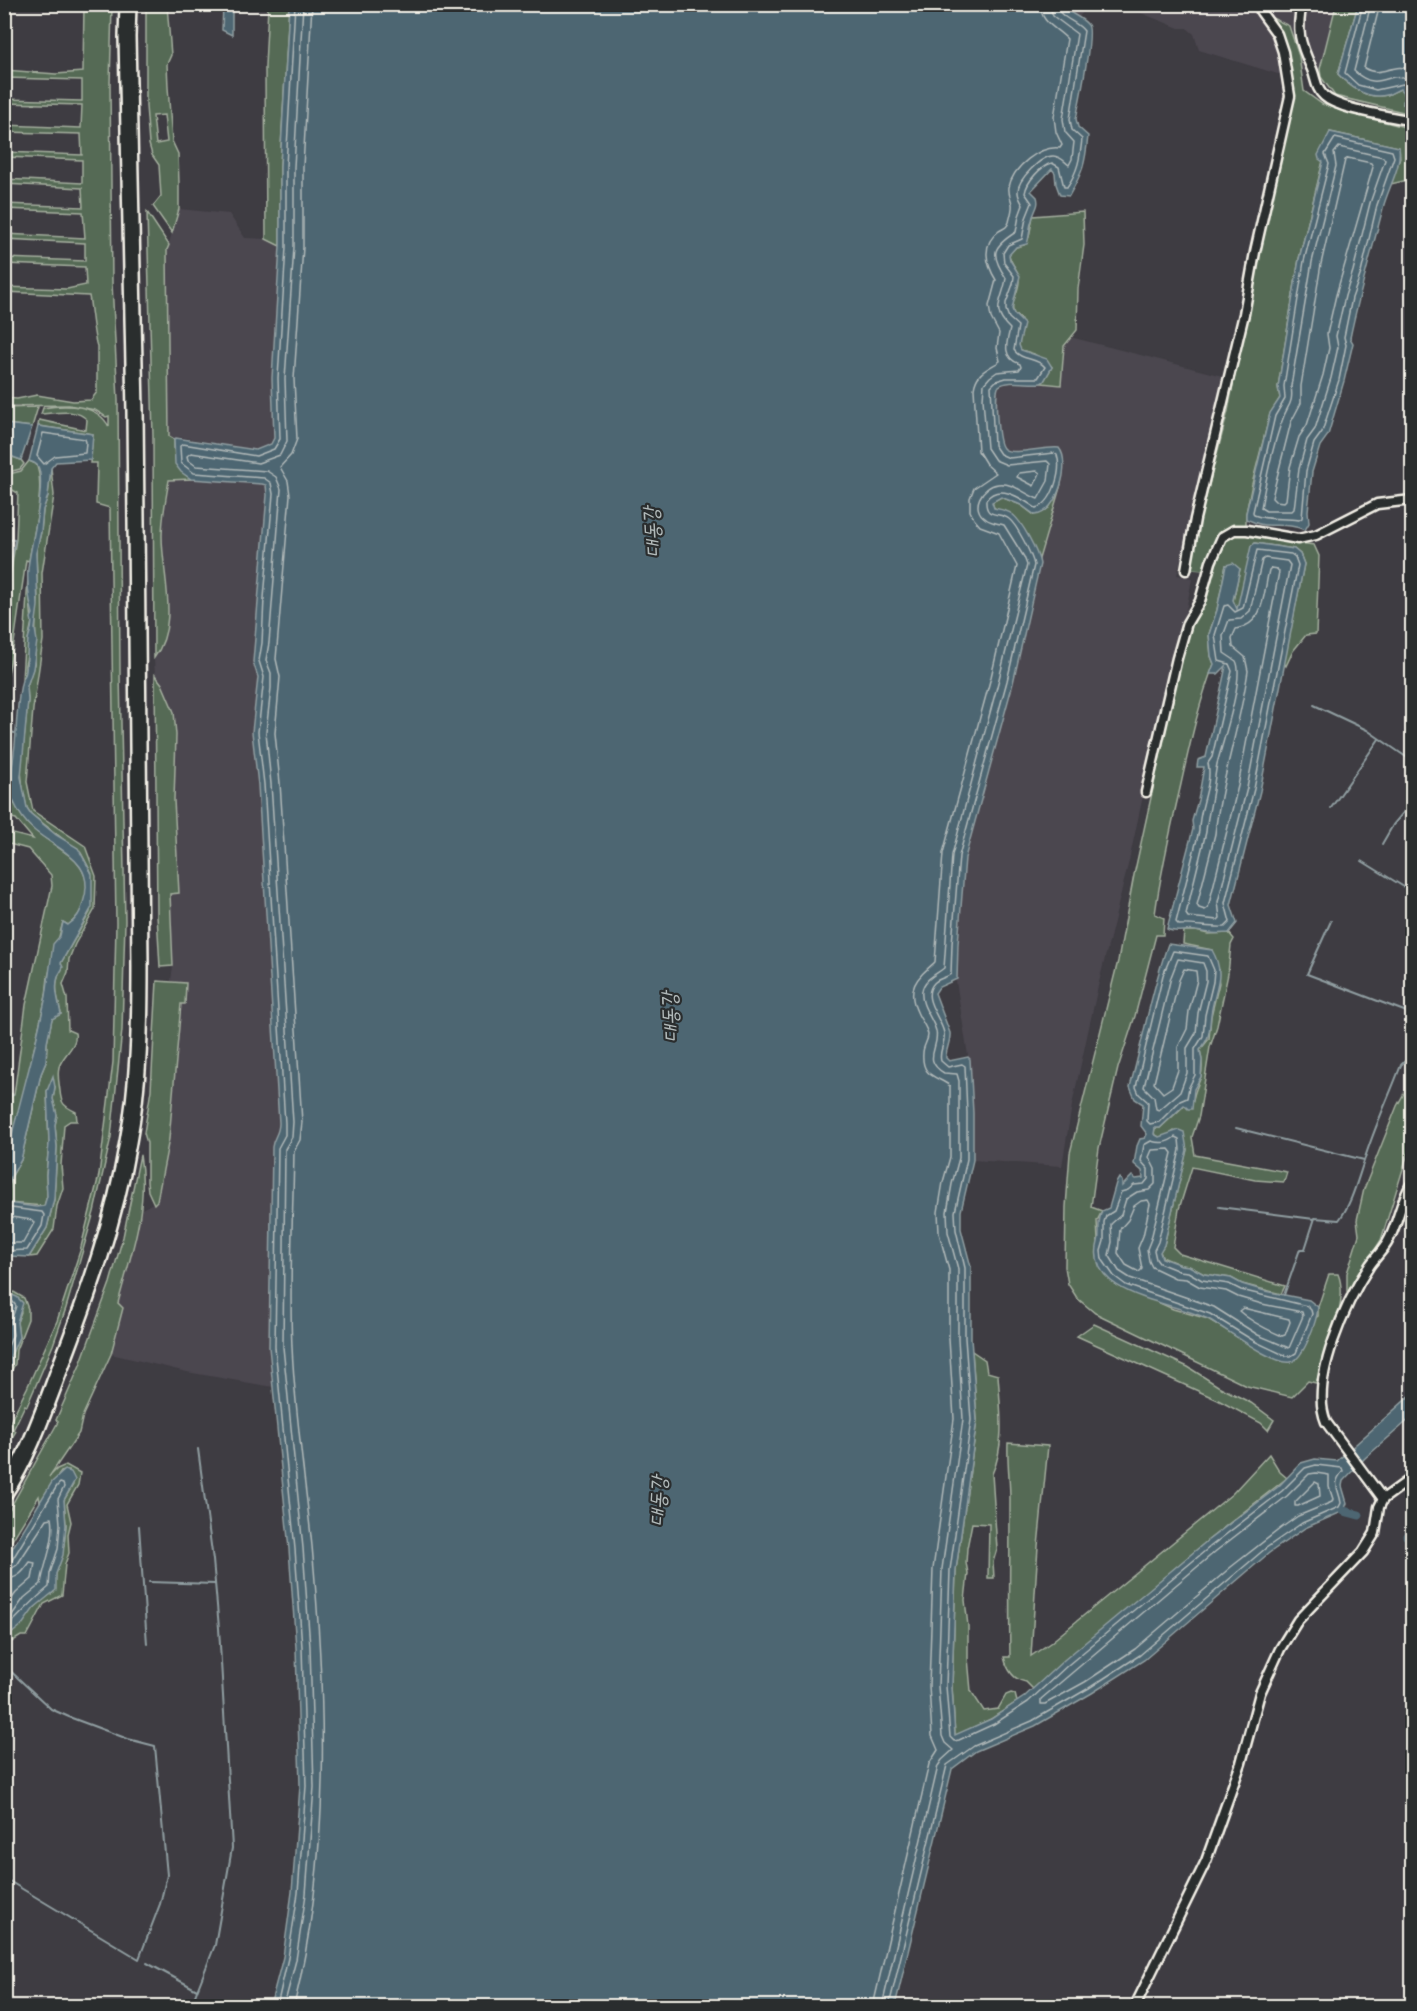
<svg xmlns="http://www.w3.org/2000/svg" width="1417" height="2011" font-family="Sriracha,'Poor Story',sans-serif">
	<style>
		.built { fill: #4c4750 }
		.green { fill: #546a55; stroke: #a4ae9e; stroke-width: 1.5; fill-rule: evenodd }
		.water { fill: #4d6672; stroke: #909ea1; stroke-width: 1.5 }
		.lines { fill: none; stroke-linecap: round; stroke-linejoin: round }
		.shore { stroke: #b1b9b9; stroke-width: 1.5 }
		.stream { stroke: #909ea1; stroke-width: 2 }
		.canal { stroke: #4d6672; stroke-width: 9 }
		.street-casing { stroke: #f4f1e8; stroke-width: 13 }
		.highway-casing { stroke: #f4f1e8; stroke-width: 20 }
		.street { stroke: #2a2d2e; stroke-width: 8 }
		.highway { stroke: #2a2d2e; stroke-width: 15 }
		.labels { text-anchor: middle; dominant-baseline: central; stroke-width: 4.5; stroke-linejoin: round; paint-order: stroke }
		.water-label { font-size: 21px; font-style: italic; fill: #b1b9b9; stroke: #2a2d2e }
	</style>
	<rect width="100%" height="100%" fill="#3e3c42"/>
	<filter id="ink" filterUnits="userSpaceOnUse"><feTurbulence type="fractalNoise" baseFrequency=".0167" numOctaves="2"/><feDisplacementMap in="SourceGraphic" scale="12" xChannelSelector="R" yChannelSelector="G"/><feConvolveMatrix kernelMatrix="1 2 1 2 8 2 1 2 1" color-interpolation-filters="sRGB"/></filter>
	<g filter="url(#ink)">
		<g class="built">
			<polygon points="1061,5 1089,5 1078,18 1066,10"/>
			<polygon points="1121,5 1336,5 1320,69 1278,74 1199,50 1194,34 1187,28 1179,28"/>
			<polygon points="179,209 229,214 245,238 266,239 280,246 272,378 274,438 271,444 264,447 256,450 180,437 174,439 169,436 167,250"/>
			<polygon points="1070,337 1226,377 1177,575 1192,578 1185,616 1170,670 1129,861 1098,986 1072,1105 1062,1166 973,1160 972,1080 956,981 965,858 1028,621 1039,571 1039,559 1061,484 1065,460 1059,448 1040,448 1010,452 1003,449 1000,445 998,435 996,390 1002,385 1008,384 1061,384 1064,346"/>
			<polygon points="191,479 262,484 266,485 267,489 256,642 253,658 258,677 252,732 258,785 279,1123 279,1133 272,1147 269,1322 273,1387 187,1372 111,1354 123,1308 118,1303 142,1209 157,1201 169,1139 181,1004 185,1004 186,983 171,981 173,966 170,893 178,893 174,800 176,735 174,712 162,684 155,675 154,658 161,649 167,589 162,535 169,480"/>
		</g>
		<g class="green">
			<path d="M84 5H112L110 85 112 283 118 400 120 674 125 921 122 1030 111 1137 94 1212 66 1308 53 1345 27 1406 25 1405 13 1430 16 1431 5 1450V1432L27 1388 57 1321 80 1251 99 1175 113 1062 116 923 110 508 96 504 97 463H90L93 434 38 426 39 420 86 430 87 420C77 408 56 413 41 414L43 408C66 404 98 404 109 427V416L106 417 95 410 69 405 4 406 5 398 17 399 37 395 73 401 91 400 97 392V346C94 341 91 306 89 296L5 292 4 287 67 289 86 285 85 267 4 264 5 258 85 261V243L4 239 5 234 85 238 83 212 4 209 5 204 83 207 82 188 4 184 5 179 82 183V160L4 157 5 152 82 155 81 134 5 132 4 125 81 128 82 105 5 103 4 99 82 101V80L5 78V70L56 74 83 72Z"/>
			<path d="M146 5H167L171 55 167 64 168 87 172 141 178 154 179 184V209L172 233 153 206 161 196 159 165 152 155 149 144 146 106ZM164 115 167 142 156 144 153 116Z"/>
			<polygon points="278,5 289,5 280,166 280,246 266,239 265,66 268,7"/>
			<path d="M1336 5H1358L1338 74C1351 88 1367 100 1387 95 1391 94 1395 91 1400 89L1405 92 1407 98 1403 104 1412 106V114L1335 96 1321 77 1320 69Z"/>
			<polygon points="1268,16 1289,26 1299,56 1304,91 1322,104 1336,109 1412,129 1412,157 1407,163 1407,172 1412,173 1412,179 1391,184 1400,158 1399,147 1330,132 1299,259 1278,387 1280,398 1270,414 1252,484 1246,513 1246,526 1227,528 1216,539 1204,570 1192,569 1195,539 1228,411 1254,275 1292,104 1288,63 1279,28 1268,19"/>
			<path d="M147 212 169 245 167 250 169 436 174 439C174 460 174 467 191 479L169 480C166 498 162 518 162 536 162 575 180 624 154 658L153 436Z"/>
			<path d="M1083 212 1084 245 1078 289 1077 330 1064 346 1061 385 1041 383 1044 381 1052 367 1034 354 1021 350 1019 348 1021 319 1014 314C1009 302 1019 294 1019 281 1019 268 1011 266 1009 254L1016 247 1024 245 1029 237 1033 216Z"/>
			<polygon points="38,407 32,427 5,424 4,408"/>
			<polygon points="4,454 21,460 24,464 20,469 5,473"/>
			<path d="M29 461 36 464C46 485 33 536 29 561L26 560 14 643 5 688V608L16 539 18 493 5 486V475L21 471Z"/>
			<path d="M51 468 54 495 42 573 43 640 33 709 27 782 33 811 85 846 96 876 95 909 75 944 69 959 68 972 63 984 67 998 68 1030 75 1033C78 1046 63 1054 59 1067 57 1075 59 1082 60 1091 61 1104 64 1106 76 1112L77 1121H70L64 1125 61 1165 63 1188 57 1206 54 1229 37 1256 29 1257 47 1228 54 1200 57 1147 55 1125 57 1115 53 1099 55 1087 47 1091 49 1143 46 1175 47 1196 44 1206 8 1203 6 1200 11 1177 21 1160 41 1074 46 1062 47 1043 52 1018 61 1014C59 1003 54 989 58 977 60 971 61 970 61 963L90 912V870L81 853 31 814 27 808 23 791 21 770 28 700 27 686 35 661 36 617 38 600 36 553 41 532 43 510 48 495Z"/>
			<polygon points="1061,484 1039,559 1013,515 994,508 992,502 1001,497 1021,505 1034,515 1049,508"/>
			<path d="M1238 534 1314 545 1319 556 1316 634 1306 635 1293 651 1286 666 1284 663 1304 564 1300 554 1294 549 1255 543 1237 610 1233 601 1240 569 1226 565 1217 610 1209 634 1211 656 1214 664C1199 702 1190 744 1181 784 1171 827 1161 870 1155 914L1164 918 1163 935H1156L1135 1016 1118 1068 1099 1148 1091 1207 1102 1211 1097 1221 1098 1241 1155 1301 1173 1309 1208 1319 1264 1353 1318 1316V1307L1329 1274H1338C1350 1302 1325 1354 1316 1383L1308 1381 1292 1397 1247 1386 1095 1313 1077 1298 1068 1284 1065 1267 1066 1207 1070 1153 1118 961 1134 875 1186 638 1192 618 1206 602 1218 555 1227 537Z"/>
			<polygon points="28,577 32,622 28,640 29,647 25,665 25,674 22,680"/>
			<polygon points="155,675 162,684 174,712 176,735 174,800 179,893 170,894 173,966 160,967 157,915"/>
			<path d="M14 802C19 813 27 825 37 832 62 853 97 863 84 903 80 913 77 919 68 925L63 922 48 977 46 996 26 1085 5 1161V1120L11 1096 14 1095 26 1005 52 886 51 875 28 849 5 843V832L33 839 16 819 12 818 6 824V819Z"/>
			<path d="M1184 931H1196L1208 934 1229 933 1234 939 1231 945 1228 974 1217 1026 1210 1047 1199 1116 1192 1137 1195 1155 1287 1172 1284 1182 1255 1180 1192 1167 1179 1209 1173 1247 1180 1254 1285 1286 1281 1294 1242 1284 1231 1278 1204 1274 1189 1266 1181 1265 1162 1257 1160 1251 1164 1245 1187 1149 1174 1131 1167 1136 1159 1137 1154 1134 1155 1128H1160L1185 1105 1193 1101C1194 1091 1198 1086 1201 1076 1203 1068 1202 1059 1200 1050L1209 1039 1211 1016 1219 983 1212 950 1183 944Z"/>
			<polygon points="157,981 186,983 185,1004 181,1004 169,1139 157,1201 154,1204 148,1191 147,1182 147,1143 144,1133 151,1090"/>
			<polygon points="1412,1079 1412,1140 1381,1240 1347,1295 1347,1273 1359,1235 1357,1220 1364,1189 1397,1106"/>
			<path d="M140 1155C149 1206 131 1254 118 1303L123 1308 111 1354 83 1415 79 1433 49 1477 57 1469 66 1465 80 1473 78 1485 67 1504 71 1522 68 1534 69 1553 65 1564 62 1595 44 1604 27 1636H21L5 1646V1639C23 1625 33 1603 54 1592L56 1574 64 1545 66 1525 64 1500 73 1485 69 1470 61 1472 40 1502 39 1496 5 1552 4 1519 58 1422 56 1420 80 1365 110 1283 123 1237Z"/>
			<polygon points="5,1287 24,1298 28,1309 28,1319 16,1350 15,1364 5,1383 5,1372 9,1369 11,1355 19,1337 17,1322 21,1312 12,1294 5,1292"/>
			<polygon points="1094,1324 1188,1367 1218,1386 1251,1403 1274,1420 1268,1430 1261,1423 1218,1400 1077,1336"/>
			<path d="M972 1351 985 1360 987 1372 998 1375C1000 1406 1006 1444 992 1474L997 1549 993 1562 994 1578H988L989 1524 972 1523 967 1548 966 1563 968 1573 965 1600 968 1626V1658L971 1691 984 1711 998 1709 1006 1695 1011 1693 1015 1694 1017 1702 991 1719 955 1736 952 1686 956 1570 977 1420Z"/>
			<path d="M1008 1443 1048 1446 1038 1546 1031 1656 1050 1643 1232 1494 1269 1454 1280 1472 1287 1478 1207 1541 1033 1689 1026 1682C1013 1680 1007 1669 1004 1657H1010C1009 1604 1010 1552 1010 1499 1010 1480 1007 1462 1008 1443Z"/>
		</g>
		<g class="water">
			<path d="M1061 4C1068 14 1081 16 1088 25 1094 33 1079 104 1076 119L1078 127 1088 136C1085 166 1083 171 1069 196L1060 195 1056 184 1055 173 1052 169 1031 191 1037 197C1040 206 1034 210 1032 220 1029 228 1030 236 1027 244L1016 247 1009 255 1010 260 1020 276 1012 309 1014 314 1024 324 1019 345 1021 350 1047 359 1052 367 1044 381 1041 383C1029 385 1010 379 999 386 994 390 997 445 1004 449 1012 456 1046 446 1059 448 1072 463 1057 514 1035 515L1021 505 1001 497 992 502 994 508C999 509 1007 510 1012 514 1022 521 1038 552 1040 564L1013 683 965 858 958 944 957 979 939 987 935 993 950 1033C951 1043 945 1050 946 1058L949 1061 968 1057 970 1059 973 1113V1160L961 1211V1229L971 1267V1338L977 1420 956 1570 952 1686 955 1735 991 1719 1024 1697 1064 1660 1207 1541 1279 1486 1301 1463 1315 1459 1337 1461 1412 1394V1417L1365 1458 1343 1481 1342 1486 1347 1503 1344 1511 1305 1528 1269 1553 1144 1660 1092 1693 1035 1726 976 1751 952 1769 895 2006H270L283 1957 292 1892 300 1786 296 1648 289 1549 269 1347 272 1147C273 1137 279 1135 279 1123L258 785 252 732 258 677 253 662 267 495 266 485 262 484 191 479 181 472 175 464 174 439 176 438 256 450 271 444 274 438 272 378 280 246V166L289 5Z"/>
			<polygon points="223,5 232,5 232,35 222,30"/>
			<path d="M1358 5H1412V106L1403 104V101L1407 98 1400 89C1395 91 1391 94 1387 95 1367 100 1351 88 1338 74Z"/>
			<path d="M1330 132 1399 147C1402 167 1388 188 1383 208 1372 251 1359 294 1350 338L1353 343 1344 381 1328 435 1320 446 1312 472 1308 511 1309 523 1305 530C1291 524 1280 526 1265 525 1259 525 1252 521 1246 519V513L1270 413 1280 398 1278 387 1299 259 1323 162 1319 159 1318 155Z"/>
			<polygon points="5,424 32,427 21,460 5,454"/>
			<path d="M38 426 93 434 91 460 56 462 51 468 48 496 43 510 41 532 36 553 38 606 35 629 37 641 33 669 27 686 28 700 21 777 27 808 31 814 56 835 78 848 92 874V907L61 963 63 967C62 971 59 973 58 977 54 988 59 1003 61 1014L52 1019 47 1043 46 1062 41 1074 21 1160 11 1177 6 1200 8 1203 36 1207 44 1206 47 1196 46 1175 49 1143 47 1091 53 1076 55 1087 53 1099 57 1115 55 1125 57 1147 54 1199 47 1228 29 1257 8 1256 6 1258 5 1161 35 1045 46 996 53 944 60 936 63 922 68 925C77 919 80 913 83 903 97 862 61 852 35 831 25 823 17 810 12 798 7 783 13 767 14 752 16 740 16 728 17 716 18 705 19 690 22 680 25 673 25 678 26 671 27 661 27 650 28 640 29 632 34 627 31 618L33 614C29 600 27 583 28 568 30 547 48 480 37 465 35 463 32 462 29 461Z"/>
			<path d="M1255 543 1294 549 1300 554 1304 564 1260 791 1231 905 1237 923 1229 933C1215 934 1209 933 1196 931 1186 929 1176 934 1167 929L1193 829 1192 821 1198 800 1204 767H1197L1198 760 1206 757 1226 666 1218 674H1210L1214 664 1211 656 1209 634 1217 610 1226 565 1233 563 1240 569 1233 600 1237 609 1251 546Z"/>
			<path d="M1168 944 1212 950C1227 976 1214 989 1211 1015 1209 1031 1211 1036 1200 1050L1202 1060 1201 1077 1194 1089 1192 1109H1188L1184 1105 1160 1128H1155L1154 1134 1159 1137 1179 1130 1184 1132 1187 1150 1164 1245 1160 1252 1162 1258 1181 1265 1189 1266 1204 1274 1231 1278 1242 1284 1265 1291 1309 1300 1318 1307C1317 1320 1304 1359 1291 1362 1275 1366 1226 1329 1210 1320 1178 1302 1083 1297 1098 1242 1101 1230 1096 1225 1102 1211L1109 1208 1116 1183 1119 1178 1122 1181V1186L1132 1176 1136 1179 1143 1178 1142 1171 1134 1164 1137 1146 1140 1139 1145 1138 1147 1134 1141 1126 1143 1104 1135 1099 1130 1087C1143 1040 1151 991 1168 944Z"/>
			<polygon points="5,1292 17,1297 23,1303 17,1322 19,1337 11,1355 12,1364 5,1372 5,1343 7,1334 5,1327"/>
			<polygon points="65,1470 71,1472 75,1480 64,1500 66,1525 63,1555 56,1574 56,1590 34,1608 22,1625 5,1639 5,1560 52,1482"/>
		</g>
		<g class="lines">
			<g class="shore">
				<polyline points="1363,4 1345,73 1358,85 1376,90 1403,84 1410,89 1412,97"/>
				<path d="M1371 4 1354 71C1381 96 1391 65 1412 82"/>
				<path d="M1380 4 1364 68C1382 79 1393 61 1412 70"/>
				<path d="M1335 138 1392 151 1394 157 1377 205 1361 273 1352 298 1344 337 1346 345 1339 380 1322 432 1314 443 1306 471 1302 518 1299 520C1284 517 1269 521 1254 515L1253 512 1275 416 1285 399 1284 386 1304 261 1329 164 1325 154Z"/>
				<path d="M1339 147 1383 157 1385 160 1370 203 1353 271 1345 296 1336 336 1338 347 1331 378 1315 429 1307 440 1299 469 1294 509 1292 511H1266L1261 508C1266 479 1272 448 1282 421 1287 405 1294 405 1291 386L1312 262 1336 166 1334 153Z"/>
				<polygon points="1348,158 1371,163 1373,167 1336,295 1327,334 1329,348 1323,375 1307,425 1299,437 1290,467 1286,500 1284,502 1275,501 1272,498 1274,489 1291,422 1301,403 1301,386 1321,264 1345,160"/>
				<polygon points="43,433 85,439 86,442 85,453 55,456 44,464 37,456"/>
				<polygon points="1037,471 1040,473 1034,486 1017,477 1019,473"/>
				<path d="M1257 550 1291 554 1295 557 1298 565 1254 789 1225 903 1230 922 1225 927C1209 928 1195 924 1179 925L1176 922 1199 831C1198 809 1213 785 1208 763L1212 757 1232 671 1229 664 1219 661 1215 635 1224 606 1228 605 1235 612 1243 608Z"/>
				<path d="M1265 558 1287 561 1290 565 1247 788 1218 902 1220 918 1218 920 1188 917 1186 914 1206 832C1207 819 1210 809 1212 796 1214 786 1215 774 1217 764 1222 744 1245 677 1236 661L1224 653 1223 636 1229 620 1241 619 1250 611 1262 560Z"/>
				<path d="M1271 568 1277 569 1279 572 1238 786 1208 908 1205 910 1199 908 1197 905 1215 834C1221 779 1240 726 1248 671L1245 657 1233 647 1232 638 1236 629C1265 624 1263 595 1269 570Z"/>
				<polygon points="1173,951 1208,956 1214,970 1213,982 1205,1015 1203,1036 1195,1049 1195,1075 1189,1087 1187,1098 1180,1101 1159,1122 1150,1124 1147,1121 1148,1102 1139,1094 1136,1087 1163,975"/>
				<polygon points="1178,959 1203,963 1206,971 1206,981 1198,1013 1196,1033 1187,1048 1187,1073 1180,1092 1159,1110 1156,1109 1154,1097 1144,1087 1171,977"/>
				<polygon points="1184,969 1196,971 1197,980 1189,1011 1187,1029 1178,1047 1178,1070 1172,1087 1163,1093 1154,1083 1179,980"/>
				<path d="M1175 1137 1179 1139 1180 1150 1158 1242 1154 1250 1156 1259 1159 1263 1179 1271 1188 1272 1202 1280 1229 1284 1241 1290 1307 1306 1311 1310 1312 1314 1296 1353 1291 1356H1286L1254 1341 1210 1314 1126 1285 1114 1276 1102 1259 1101 1251 1104 1241V1222L1106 1216 1114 1211 1121 1192 1128 1190 1134 1185 1144 1184 1148 1179V1169L1141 1161 1144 1145 1151 1141C1161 1144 1167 1143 1175 1137Z"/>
				<polygon points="1152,1150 1169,1149 1172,1153 1151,1239 1147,1249 1149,1261 1152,1267 1175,1278 1186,1279 1200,1287 1226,1291 1238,1297 1262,1304 1302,1312 1303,1316 1289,1348 1258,1335 1214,1307 1130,1278 1119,1271 1109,1255 1112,1242 1111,1224 1121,1215 1126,1199 1137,1192 1149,1190 1155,1184 1155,1169 1149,1157"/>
				<polygon points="1148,1200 1150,1204 1143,1236 1138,1248 1142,1269 1139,1272 1126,1265 1118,1253 1120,1229 1128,1220 1134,1206 1141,1201"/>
				<polyline points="4,1207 42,1212 44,1215 42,1226 27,1250 4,1251"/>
				<polyline points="4,1216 32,1220 34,1223 23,1243 4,1243"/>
				<polyline points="4,1298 13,1302 16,1306 11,1321 13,1335 5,1353 4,1365"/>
				<path d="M1243 1308 1289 1319 1290 1322 1285 1335 1282 1336C1268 1330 1251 1322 1239 1311Z"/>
				<polygon points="1316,1473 1329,1475 1329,1487 1333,1499 1332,1502 1298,1516 1281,1528 1231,1567 1135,1649 1085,1682 1045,1704 1041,1704 1041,1699 1216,1551 1287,1496 1309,1474"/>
				<polygon points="1315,1482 1319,1484 1320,1496 1298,1506 1295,1506 1295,1502"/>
				<path d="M4 1563 12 1560 57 1486 60 1483 63 1484 64 1487 58 1499 60 1524 58 1549 50 1573 49 1587C32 1601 19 1616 4 1631"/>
				<path d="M4 1570 11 1569 17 1565 47 1519 52 1518C56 1540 44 1563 41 1584L24 1598 12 1615 4 1621"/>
				<path d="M4 1579C18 1579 23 1572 30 1562L35 1563 32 1579 16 1593 4 1609"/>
				<polyline points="277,2006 288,1958 298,1893 306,1786 302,1647 295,1549 275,1347 278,1148 285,1135 285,1123 264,784 258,732 264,677 259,661 262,643 264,598 273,494 271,483 264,478 194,473 181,463 180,446 183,444 256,456 274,449 280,439 278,378 286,247 286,166 295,4"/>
				<polyline points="284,2006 296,1960 306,1894 314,1787 310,1647 303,1548 283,1347 285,1149 292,1137 293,1122 271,784 266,732 271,688 271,673 266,660 269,643 281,489 276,477 267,471 196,466 188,460 187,456 191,453 258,463 280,455 287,441 285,379 294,247 294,167 303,4"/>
				<path d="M294 2006C331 1856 326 1699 312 1546 305 1479 295 1413 292 1347 289 1282 293 1216 294 1151L300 1140 302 1122 280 783 275 733 280 677 276 659 290 495 288 481 280 467 291 455 297 439 294 379 303 247V167L312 4"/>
				<path d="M873 2006 929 1764 938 1750 932 1736 929 1686 933 1569 954 1419 949 1339V1270L939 1233 938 1212 943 1182 950 1157V1086C938 1076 921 1078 923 1053 923 1046 928 1041 928 1035 927 1027 921 1021 918 1014 905 988 917 978 935 962L943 853 991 677 1017 566 999 533 980 526 974 519 970 511V498L974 488 996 473 986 464 978 451 974 389C976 372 988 369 1000 361L997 348 999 333 991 318 989 306 996 280C986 264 981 244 999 231 1004 228 1007 228 1009 222 1010 217 1013 209 1012 204 1011 198 1008 194 1009 187 1013 167 1040 145 1060 148L1062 145 1056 132 1054 117 1067 39C1056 27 1041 24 1040 4"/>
				<path d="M882 2006 938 1766 942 1760 953 1750 945 1743 942 1736 938 1686 942 1569 963 1419 958 1339V1269L948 1232 947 1212 952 1184 959 1158V1081L957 1074 944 1073C921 1059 940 1048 936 1031 933 1018 920 1006 922 991 924 979 935 975 944 968L952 855 999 679 1027 565 1024 557 1004 525C998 523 991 523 986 519 969 508 982 486 998 484 1013 482 1026 495 1038 499L1048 481 1050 464 1047 461 1007 465 995 460 987 448 983 399 984 384 990 377 997 372 1019 370 1021 367 1020 364C1002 358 1006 344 1010 329 989 309 1003 301 1006 278 990 254 992 247 1016 232L1019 216 1023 205C1021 201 1018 197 1018 192 1017 180 1041 156 1053 156 1060 156 1064 161 1069 165L1072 159 1074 142 1065 132 1063 119 1077 34 1053 16 1049 4"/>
				<path d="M889 2006 947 1765 974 1746 1032 1721 1089 1688 1140 1655 1266 1548 1302 1523 1339 1507 1341 1503C1339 1488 1331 1485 1343 1471L1342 1468 1316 1465 1305 1468 1282 1491 1211 1546 1068 1665 1028 1702 994 1724 959 1740 954 1741 950 1737 946 1686 950 1570 971 1420 965 1338V1268L956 1230 955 1212 967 1159V1113L965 1066 962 1064 948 1067 941 1061C938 1050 946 1044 944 1033 941 1017 920 998 934 983 939 978 946 978 951 974L952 944 959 856 1007 681 1034 565C1032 555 1017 525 1009 519 999 511 985 520 986 500 999 482 1022 499 1036 508 1053 504 1062 470 1057 455L1054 453 1009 458 1000 454 994 445 991 386 996 381 1006 378H1038L1045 367C1037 357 1021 361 1014 350L1018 326 1009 318 1006 310V303L1013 284 1014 276 1004 263 1003 253 1008 245 1022 239 1026 218 1032 203 1025 193C1027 181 1041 166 1052 163L1059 167 1064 187H1067C1078 171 1080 158 1082 139L1072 130 1070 119 1084 31C1076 20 1059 19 1056 4"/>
			</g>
			<g class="stream">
				<polyline points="4,539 15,540 4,602"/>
				<polyline points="1314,705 1367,730 1412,761"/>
				<polyline points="4,731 15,733"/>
				<polyline points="1331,808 1379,739"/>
				<polyline points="1382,844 1393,825 1412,802"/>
				<polyline points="1362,861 1412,892"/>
				<polyline points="1331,921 1307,974 1412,1014"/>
				<polyline points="4,1089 13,1095"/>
				<polyline points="1236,1128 1364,1160"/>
				<polyline points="1219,1207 1314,1219"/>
				<path d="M1284 1295 1300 1249H1305L1315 1218 1339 1220C1352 1203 1357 1181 1364 1161 1374 1128 1389 1097 1401 1065L1412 1054"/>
				<polyline points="139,1526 147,1644"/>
				<polyline points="149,1582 215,1584"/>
				<polyline points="4,1665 51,1709 69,1717 128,1739 155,1746 167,1875 160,1904 139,1959 4,1878"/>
				<polyline points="147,1963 197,1990"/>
				<polyline points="191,2006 215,1945 232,1848 219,1628 213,1560 198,1449"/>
			</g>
			<g class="canal">
				<polyline points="1344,1511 1359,1515"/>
				<polyline points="1407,1536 1412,1537"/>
			</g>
			<g class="street-casing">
				<g id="street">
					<path d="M1302 4C1296 30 1300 43 1311 67 1316 77 1315 88 1324 96 1339 110 1391 116 1412 121"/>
					<polyline points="1186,570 1195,519 1244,314 1255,252 1290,96 1283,52 1277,34 1261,12"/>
					<polyline points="1146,792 1177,658 1187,623 1200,601 1211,562 1222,537 1234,530 1247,530 1298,539 1316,535 1377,504 1412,500"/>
					<path d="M1383 1499 1326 1422C1309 1381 1347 1300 1370 1265 1375 1258 1382 1251 1387 1243 1398 1225 1400 1201 1412 1183"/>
					<polyline points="1135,2006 1206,1861 1241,1763 1260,1693 1280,1649 1298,1620 1363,1552 1375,1533 1379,1507 1383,1499 1412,1478"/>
				</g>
			</g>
			<g class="highway-casing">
				<path id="highway" d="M4 1493C29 1455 44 1410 60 1368 88 1295 115 1220 128 1142 139 1084 140 1024 140 966L135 411 127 37 128 4"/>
			</g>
			<use href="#street" class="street"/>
			<use href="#highway" class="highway"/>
		</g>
	</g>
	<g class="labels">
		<g class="water-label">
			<text transform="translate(652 532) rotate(-93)">대동강</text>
			<text transform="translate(670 1017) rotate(-92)">대동강</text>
			<text transform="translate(658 1501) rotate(-87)">대동강</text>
		</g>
	</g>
	<rect width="1417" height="2011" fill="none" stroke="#2a2d2e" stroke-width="24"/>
	<rect x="12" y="12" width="1393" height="1987" fill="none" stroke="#f4f1e8" stroke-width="2" filter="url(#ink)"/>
</svg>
